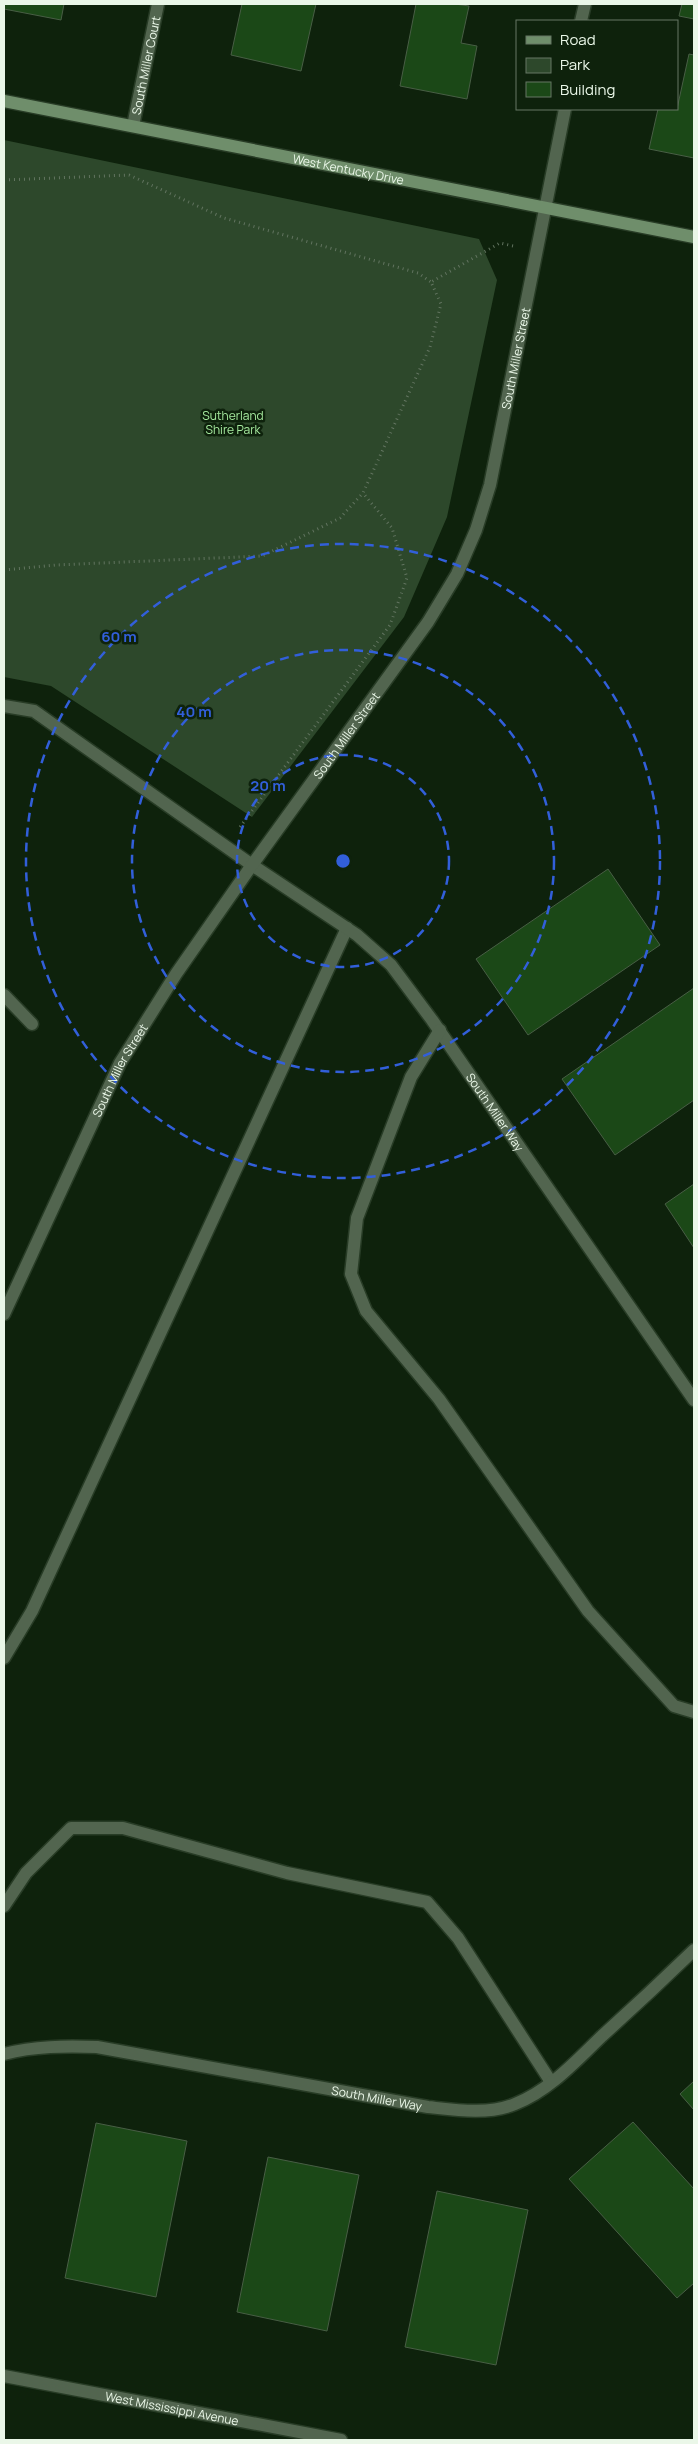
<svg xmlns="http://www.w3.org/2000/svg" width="698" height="2444" font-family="Manrope,sans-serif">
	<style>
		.green { fill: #2d482b }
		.building { fill: #1b4817; stroke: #485e45 }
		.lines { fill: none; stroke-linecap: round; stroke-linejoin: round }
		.lane-casing { stroke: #283c26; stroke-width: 15 }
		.street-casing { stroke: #283c26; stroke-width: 15 }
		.secondary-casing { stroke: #283c26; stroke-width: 15 }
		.path { stroke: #627460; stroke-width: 3; stroke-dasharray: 1 4; stroke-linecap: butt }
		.lane { stroke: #52654f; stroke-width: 12 }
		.street { stroke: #52654f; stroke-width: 12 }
		.secondary { stroke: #6f8e6b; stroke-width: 12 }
		.ring { fill: none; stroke: #325fda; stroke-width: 2.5; stroke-dasharray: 9 6 }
		.labels { text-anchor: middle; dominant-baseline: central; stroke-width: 5; stroke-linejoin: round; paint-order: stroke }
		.street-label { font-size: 12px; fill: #eaf7e8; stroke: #0e220c }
		.park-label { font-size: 12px; fill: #a5e99e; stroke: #0e220c }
		.centre { fill: #325fda; stroke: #0e220c; stroke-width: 2.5 }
		.ring-label { font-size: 15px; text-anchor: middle; font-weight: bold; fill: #325fda; stroke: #0e220c; stroke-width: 5; stroke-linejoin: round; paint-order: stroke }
	</style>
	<rect width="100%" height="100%" fill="#0e220c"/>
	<polygon class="green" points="4,140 479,239 497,280 447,517 404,617 252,817 51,686 4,677"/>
	<g class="building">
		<polygon points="4,4 64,4 61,20 4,9"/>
		<polygon points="242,4 316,4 301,71 231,55"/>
		<polygon points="416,4 455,4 469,6 461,43 477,46 467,99 400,86"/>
		<polygon points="682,4 694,4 694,19 679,16"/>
		<polygon points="689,54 694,55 694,158 649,149 658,109 677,109"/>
		<polygon points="608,869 660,945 528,1035 476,959"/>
		<polygon points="694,988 694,1100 615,1155 562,1079"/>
		<polygon points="694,1184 694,1248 665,1204"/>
		<polygon points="694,2081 694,2110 680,2094"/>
		<polygon points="633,2122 694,2189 694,2283 677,2298 569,2179"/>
		<polygon points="96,2123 187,2141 156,2297 65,2278"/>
		<polygon points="268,2157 359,2175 327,2331 237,2312"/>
		<polygon points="437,2191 528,2210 496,2365 405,2347"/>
	</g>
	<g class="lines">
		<g class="lane-casing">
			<polyline id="lane" points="4,1658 32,1611 347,928"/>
		</g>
		<g class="street-casing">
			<g id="street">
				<polyline points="581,21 585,4"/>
				<path id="s1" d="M133 126 158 4"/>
				<path id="s2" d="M4 706 34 711 252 865 357 935 391 965 432 1020 694 1400"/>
				<polyline points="4,995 32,1024"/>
				<polyline points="440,1030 411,1077 357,1218 351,1274 366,1311 439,1399 588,1611 674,1706 694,1712"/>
				<path id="s3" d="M4 1314 120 1063 176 974 252 865 428 622 457 574 476 530 490 485 565 109"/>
				<polyline points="4,1906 26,1873 71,1828 123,1828 287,1873 427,1902 458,1938 551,2082"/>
				<path id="s4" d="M4 2054C35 2046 65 2046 97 2047L428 2107C456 2110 488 2115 515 2104 549 2091 576 2061 602 2036 633 2008 664 1979 694 1950"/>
				<path id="s5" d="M4 2376 341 2440"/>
			</g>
		</g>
		<g class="secondary-casing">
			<g id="secondary">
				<path id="s6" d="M4 101 694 237"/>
			</g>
		</g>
		<g class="path">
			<polyline points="4,180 129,175 224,218 418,273 431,282"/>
			<polyline points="4,570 56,565 262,556 340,518 363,493 430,347 441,304 431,282 500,243 513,246"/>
			<polyline points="240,827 390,625 407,578 392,528 363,493"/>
		</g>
		<use href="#lane" class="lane"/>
		<use href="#street" class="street"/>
		<use href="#secondary" class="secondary"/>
	</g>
	<g class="ring">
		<circle cx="343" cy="861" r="106"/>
		<circle cx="343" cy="861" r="211"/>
		<circle cx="343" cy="861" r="317"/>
	</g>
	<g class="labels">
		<g class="street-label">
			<text stroke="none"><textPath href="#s1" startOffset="62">South Miller Court</textPath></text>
			<text stroke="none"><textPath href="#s6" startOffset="351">West Kentucky Drive</textPath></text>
			<text stroke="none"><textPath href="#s3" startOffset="1095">South Miller Street</textPath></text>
			<text stroke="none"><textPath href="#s3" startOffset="675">South Miller Street</textPath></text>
			<text stroke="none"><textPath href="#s3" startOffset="270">South Miller Street</textPath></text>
			<text stroke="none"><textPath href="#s2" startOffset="649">South Miller Way</textPath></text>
			<text stroke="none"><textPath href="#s4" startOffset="378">South Miller Way</textPath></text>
			<text stroke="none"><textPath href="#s5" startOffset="171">West Mississippi Avenue</textPath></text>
		</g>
		<g class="park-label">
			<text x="233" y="415">Sutherland<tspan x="233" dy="14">Shire Park</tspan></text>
		</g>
	</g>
	<circle cx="343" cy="861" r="8" class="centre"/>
	<g class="ring-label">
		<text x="119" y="642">60 m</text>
		<text x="194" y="717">40 m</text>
		<text x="268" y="791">20 m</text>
	</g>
	<rect width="698" height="2444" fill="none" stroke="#eaf7e8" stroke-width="10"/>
	<rect x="516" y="20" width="162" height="90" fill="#0e220c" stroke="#667764"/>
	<rect x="526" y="36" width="25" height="8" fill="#6f8e6b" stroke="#667764"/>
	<text x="560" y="45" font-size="15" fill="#eaf7e8">Road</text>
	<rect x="526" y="58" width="25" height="15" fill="#2d482b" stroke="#667764"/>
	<text x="560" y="70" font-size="15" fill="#eaf7e8">Park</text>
	<rect x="526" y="82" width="25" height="15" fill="#1b4817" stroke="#667764"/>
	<text x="560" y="95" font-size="15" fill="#eaf7e8">Building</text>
</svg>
